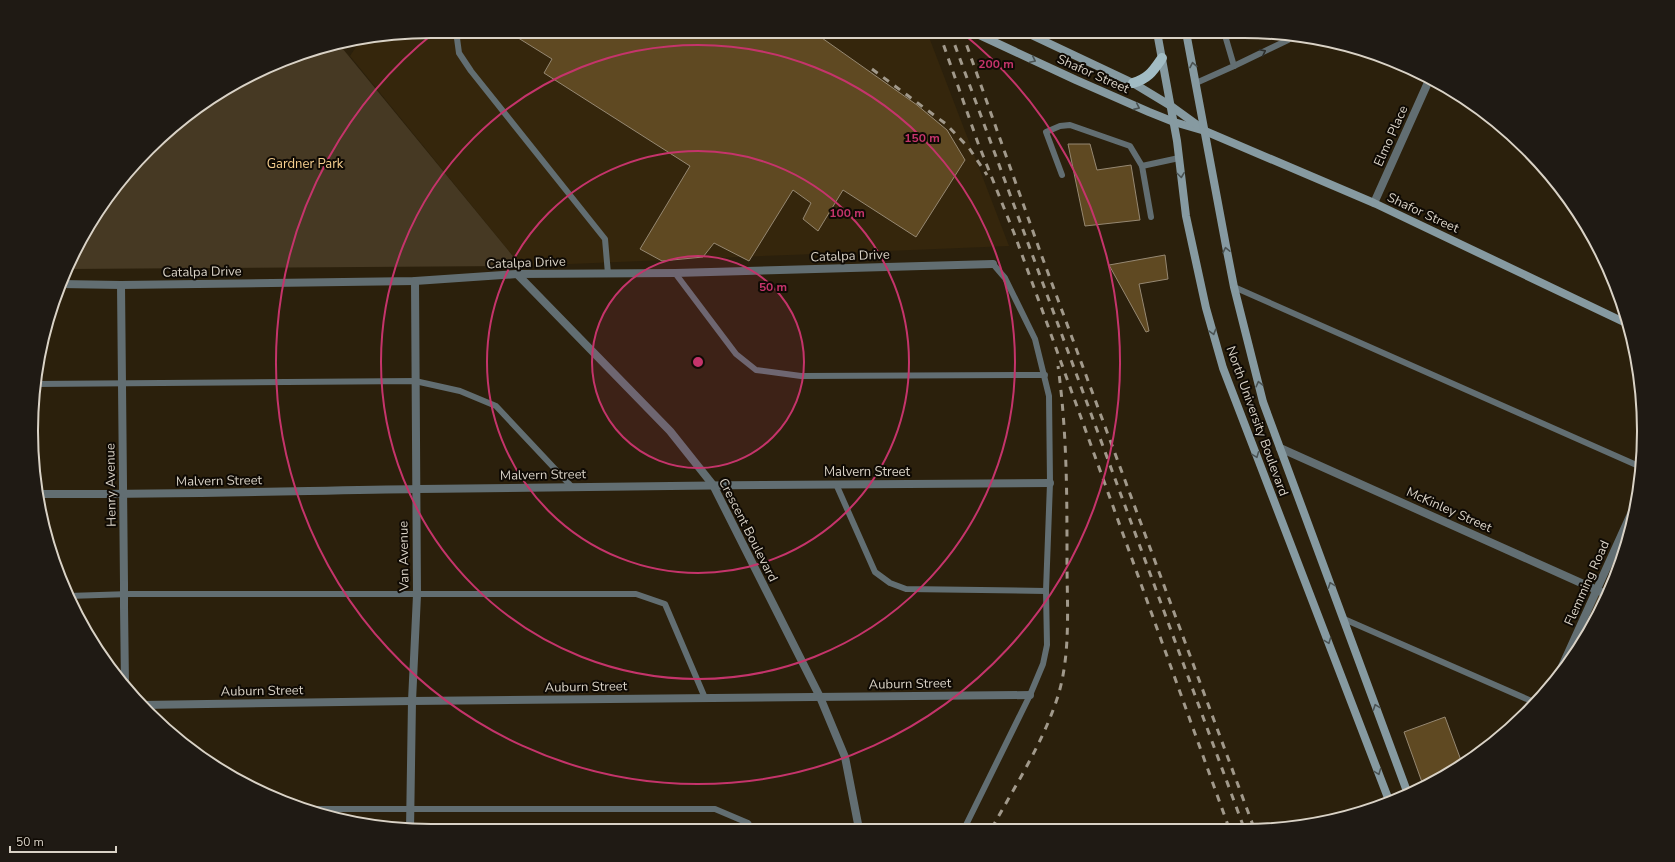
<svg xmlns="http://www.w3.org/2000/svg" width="1675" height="862" font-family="'Nunito Sans',sans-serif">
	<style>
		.built { fill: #35260c }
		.green { fill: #463923 }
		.building { fill: #5f4922; stroke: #968872 }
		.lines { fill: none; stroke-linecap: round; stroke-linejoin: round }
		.lane { stroke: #626e72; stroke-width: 6 }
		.street { stroke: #626e72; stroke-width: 8 }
		.secondary { stroke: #869aa1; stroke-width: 8 }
		.primary { stroke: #a2bcc4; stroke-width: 10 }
		.rail { stroke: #a1998b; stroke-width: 3; stroke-dasharray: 7 7; stroke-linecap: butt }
		.street-bridge { stroke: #626e72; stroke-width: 8 }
		.oneway { stroke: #2c2d2a }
		.oneway2 { stroke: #4a5252 }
		.ring { fill: none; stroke: #c5346b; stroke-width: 2 }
		.labels { text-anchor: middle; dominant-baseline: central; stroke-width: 4; stroke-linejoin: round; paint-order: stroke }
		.street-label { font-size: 13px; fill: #d9d2c6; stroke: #0f0a04 }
		.park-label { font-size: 13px; fill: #f5ce8e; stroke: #0f0a04 }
		.rim { fill: none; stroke: #d9d2c6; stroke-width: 2 }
		.centre { fill: #c5346b; stroke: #0f0a04; stroke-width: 2 }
		.ring-label { font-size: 12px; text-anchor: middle; font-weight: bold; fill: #c5346b; stroke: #0f0a04; stroke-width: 4; stroke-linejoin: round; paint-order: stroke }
	</style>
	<rect width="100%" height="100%" fill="#2b200c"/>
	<polygon class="built" points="431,31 927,32 1009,246 521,266 350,56 362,38"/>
	<g class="green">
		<polygon points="338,43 521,266 66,269 98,209 130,167 187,114 231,84 302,52"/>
		<polygon points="1597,590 1608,595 1603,608 1560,671"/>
	</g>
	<g class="building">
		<polygon points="507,31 812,31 917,105 947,130 965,160 916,237 843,190 818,231 803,219 811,203 793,190 749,261 714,243 703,257 662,261 640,249 690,166 544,73 552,59"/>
		<polygon points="1068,144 1090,144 1097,170 1131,165 1140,220 1085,226"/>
		<polygon points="1165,255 1168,279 1139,284 1149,331 1146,332 1109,265"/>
		<polygon points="1445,717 1462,763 1423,785 1404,732"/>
	</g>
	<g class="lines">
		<g class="lane">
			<polyline points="456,31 459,53 471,71 605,239 608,274"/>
			<polyline points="1234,66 1288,40 1291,35"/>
			<polyline points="1196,83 1234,66 1224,32"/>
			<polyline points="1062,175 1046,132 1060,126 1070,125 1130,146 1142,166"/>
			<polyline points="1151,217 1142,166 1179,158"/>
			<polyline points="675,273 736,354 756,370 801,376 1045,375"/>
			<polyline points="1234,287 1641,467"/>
			<polyline points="35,384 415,381 460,391 496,406 572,487"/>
			<polyline points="836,484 875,572 890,583 906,589 1046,591"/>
			<polyline points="68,596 130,594 636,594 665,604 705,698"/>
			<polyline points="1344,619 1536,703"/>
			<polyline points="306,809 715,809 748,823 752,829"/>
			<polyline points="964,829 1030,695 1043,664 1047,645 1046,591 1050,483 1049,396 1035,339 1005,278 993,264"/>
		</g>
		<g class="street">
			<polyline points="1374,203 1430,78"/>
			<polyline points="517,274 670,431 713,485 820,697 845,757 859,829"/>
			<polyline points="60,284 121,285 415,281 517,274 675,273 993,264"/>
			<polyline points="121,285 124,584"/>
			<polyline points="1280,448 1608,595"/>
			<path d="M37 494C164 495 291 491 419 489 629 486 840 484 1050 483"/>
			<polyline points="124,606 125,685"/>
			<polyline points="1560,671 1635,505"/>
			<polyline points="141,705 412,701 1030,695"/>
			<polyline points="410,830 412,701 417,595 415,281"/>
		</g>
		<g class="secondary">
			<polyline points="973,32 1076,80 1149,112 1174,122 1205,131 1374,203 1628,324"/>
			<polyline points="1025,32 1133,83 1171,106 1200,127"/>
			<polyline points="1157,32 1177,141 1186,216 1206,308 1223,368 1390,803"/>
			<polyline points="1186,32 1226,246 1234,287 1263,402 1408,794"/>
		</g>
		<path class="primary" d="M1133 83C1149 78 1153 71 1162 58"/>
		<g class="rail">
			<polyline points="939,32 978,143 1014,233 1044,315 1229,828"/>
			<polyline points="950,32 1244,828"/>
			<polyline points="962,32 1041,254 1254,828"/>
			<polyline points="872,69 946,124 969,148 987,175"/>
			<path d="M992 828C1015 786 1043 743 1058 696 1071 653 1067 606 1067 561 1067 495 1067 432 1058 366"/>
		</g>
		<polyline class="street-bridge" points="124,584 124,606"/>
	</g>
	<defs><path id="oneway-chevron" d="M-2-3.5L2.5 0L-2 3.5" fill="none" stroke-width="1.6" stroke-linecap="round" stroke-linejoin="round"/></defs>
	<use class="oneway" href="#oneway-chevron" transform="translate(1263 52) rotate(-26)"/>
	<g class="oneway2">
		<use href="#oneway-chevron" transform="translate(1033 60) rotate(25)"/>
		<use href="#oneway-chevron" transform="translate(1193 65) rotate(-101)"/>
		<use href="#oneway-chevron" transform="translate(1137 107) rotate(24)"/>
		<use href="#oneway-chevron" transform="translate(1181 175) rotate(83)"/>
		<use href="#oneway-chevron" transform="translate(1226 250) rotate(-102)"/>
		<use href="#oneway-chevron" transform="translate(1213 332) rotate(74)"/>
		<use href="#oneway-chevron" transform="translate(1259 384) rotate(-104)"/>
		<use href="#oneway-chevron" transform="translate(1256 455) rotate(69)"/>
		<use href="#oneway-chevron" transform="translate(1331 585) rotate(-110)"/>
		<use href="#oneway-chevron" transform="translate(1328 641) rotate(69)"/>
		<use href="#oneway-chevron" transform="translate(1376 707) rotate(-110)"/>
		<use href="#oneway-chevron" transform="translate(1378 772) rotate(69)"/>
	</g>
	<circle cx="698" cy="362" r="106" fill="#c5346b" fill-opacity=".12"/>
	<g class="ring">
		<circle cx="698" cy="362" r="106"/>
		<circle cx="698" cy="362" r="211"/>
		<circle cx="698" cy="362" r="317"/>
		<path d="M961 32A422 422 0 1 1 435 32"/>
	</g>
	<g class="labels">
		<g class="street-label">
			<text transform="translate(1093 74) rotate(24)">Shafor Street</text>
			<text transform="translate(1391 136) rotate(-66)">Elmo Place</text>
			<text transform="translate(1423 213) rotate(25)">Shafor Street</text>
			<text transform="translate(850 256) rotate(-2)">Catalpa Drive</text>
			<text transform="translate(526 263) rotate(-2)">Catalpa Drive</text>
			<text transform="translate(202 272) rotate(-1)">Catalpa Drive</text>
			<text transform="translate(1257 421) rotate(70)">North University Boulevard</text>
			<text x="867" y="472">Malvern Street</text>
			<text transform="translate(543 475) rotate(-1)">Malvern Street</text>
			<text transform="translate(219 481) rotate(-1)">Malvern Street</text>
			<text transform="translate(111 485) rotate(-91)">Henry Avenue</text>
			<text transform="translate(1449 510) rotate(24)">McKinley Street</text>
			<text transform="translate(748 530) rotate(63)">Crescent Boulevard</text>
			<text transform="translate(404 556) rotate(-91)">Van Avenue</text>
			<text transform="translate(1587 583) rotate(-66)">Flemming Road</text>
			<text transform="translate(910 684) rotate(-1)">Auburn Street</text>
			<text transform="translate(586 687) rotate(-1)">Auburn Street</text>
			<text transform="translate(262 691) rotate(-1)">Auburn Street</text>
		</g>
		<g class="park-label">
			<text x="305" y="164">Gardner Park</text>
		</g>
	</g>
	<path d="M0 0H1675V862H0ZM431 38H1244A393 393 0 0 1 1637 431V431A393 393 0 0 1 1244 824H431A393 393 0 0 1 38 431V431A393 393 0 0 1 431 38Z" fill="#1f1a14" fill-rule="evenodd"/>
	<path class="rim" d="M431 38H1244A393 393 0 0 1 1637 431V431A393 393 0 0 1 1244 824H431A393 393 0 0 1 38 431V431A393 393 0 0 1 431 38Z"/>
	<circle cx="698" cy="362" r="6" class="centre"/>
	<g class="ring-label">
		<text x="996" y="68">200 m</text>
		<text x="922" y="142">150 m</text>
		<text x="847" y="217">100 m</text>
		<text x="773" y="291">50 m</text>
	</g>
	<path d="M10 846v6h106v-6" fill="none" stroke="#d9d2c6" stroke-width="2"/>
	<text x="16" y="846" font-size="12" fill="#d9d2c6" stroke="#0f0a04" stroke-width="3" paint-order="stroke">50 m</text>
</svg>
